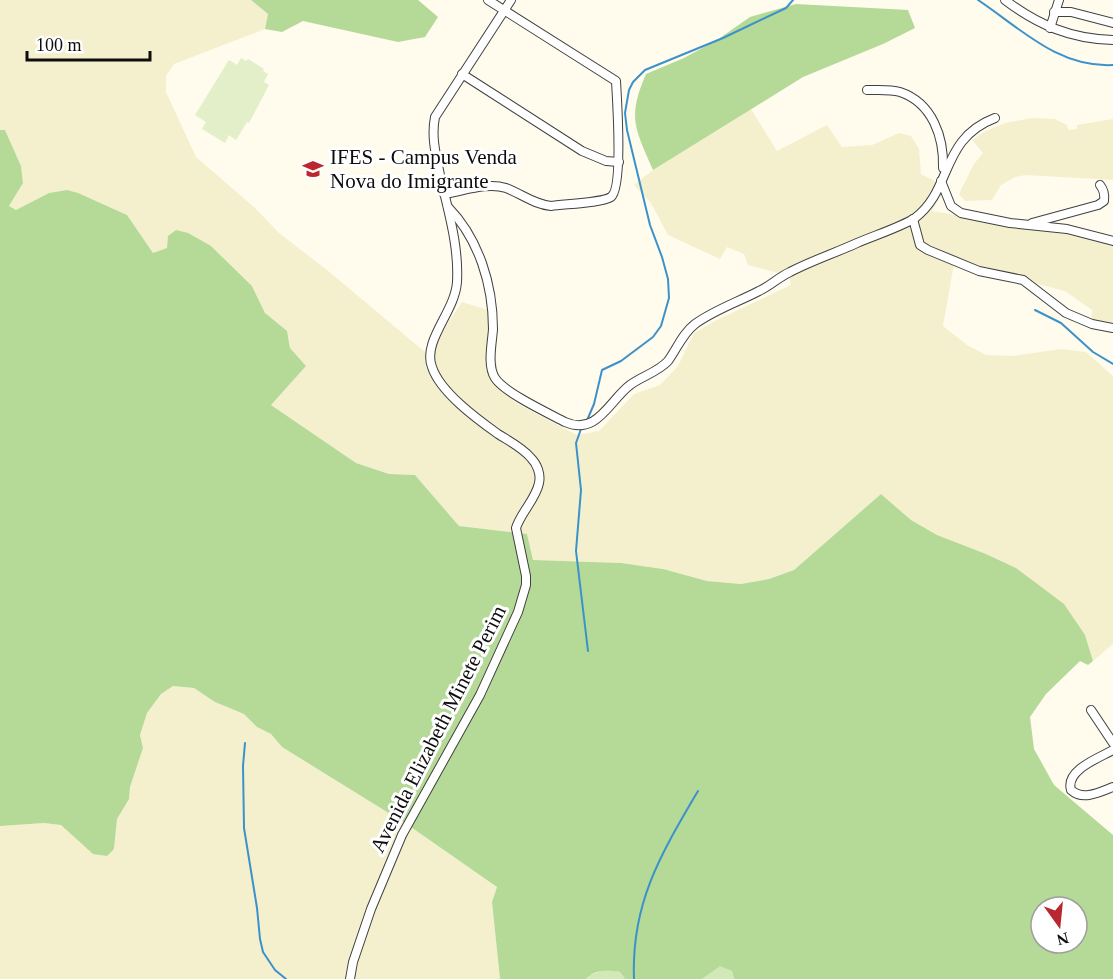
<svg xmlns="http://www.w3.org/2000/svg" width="1113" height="979" font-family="Georgia,serif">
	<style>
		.farmland { fill: #f4f0ce }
		.green { fill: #d1e8b7 }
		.forest { fill: #b5d997; fill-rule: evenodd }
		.pitch { fill: #e2efc9 }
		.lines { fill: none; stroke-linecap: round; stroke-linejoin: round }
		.stream { stroke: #3b92cb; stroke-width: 2 }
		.street-casing { stroke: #404040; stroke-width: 10 }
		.street { stroke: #fff; stroke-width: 8 }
		.labels { text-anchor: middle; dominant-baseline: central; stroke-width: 6; stroke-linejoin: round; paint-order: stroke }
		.poi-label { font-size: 21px; fill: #0d0d0d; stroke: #fff; text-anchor: start }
		.street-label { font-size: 21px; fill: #0d0d0d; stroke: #fff }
	</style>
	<rect width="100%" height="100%" fill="#fffbed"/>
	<g class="farmland">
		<polygon points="0,0 251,0 268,14 265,29 174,64 166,76 166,92 196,157 255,208 279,233 327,270 431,357 443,330 462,302 488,310 500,385 514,402 577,435 599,431 634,394 660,385 678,366 694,333 717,320 791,285 789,276 748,265 744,254 727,247 720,259 668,235 651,203 634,185 653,170 751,109 777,151 827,125 842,147 872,145 899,133 911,136 919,149 921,174 946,187 932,211 983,220 1079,232 1113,242 1113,328 1091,322 1092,310 1065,291 1027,281 1000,281 954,264 943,326 967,345 986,355 1012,356 1061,349 1086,352 1113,376 1113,644 1093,661 1085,635 1016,568 986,554 937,535 911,520 881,494 794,570 769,579 741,584 707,581 663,569 621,563 533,560 527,534 459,526 415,475 389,474 356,463 271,405 306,366 290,348 289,339 265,313 252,286 211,246 167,248 153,253 127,215 67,190 49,193 16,210 9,206 23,183 21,166 5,130 0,130"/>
		<polygon points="1032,118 1055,119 1067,125 1068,130 1077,129 1077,125 1113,119 1113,180 1026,175 1015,177 1001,185 992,200 965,201 959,194 974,164 983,153 972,140 984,132 1005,123"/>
		<polygon points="173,686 194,688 215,702 244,714 257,727 271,734 282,747 408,825 497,887 492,902 500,979 0,979 0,826 44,823 62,825 93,854 114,850 117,819 129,799 130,787 143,748 140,735 147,713 161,694"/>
	</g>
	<g class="green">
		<polygon points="720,965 732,971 734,979 702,979"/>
		<polygon points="605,970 620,972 625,979 586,979 590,975"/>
	</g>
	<g class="forest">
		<polygon points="251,0 418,0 438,17 425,37 398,42 303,21 282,32 265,29 268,14"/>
		<path d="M796 4 908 10 915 28 883 44 803 77 653 170C635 128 627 118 646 74L684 58 717 40 750 17Z"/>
		<path d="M0 130H5L21 166 23 183 9 206 16 210 49 193 67 190 78 193 127 215 153 253 167 248 168 236 176 230 188 233 211 246 252 286 265 313 287 331 290 348 306 366 271 405 356 463 389 474 415 475 459 526 527 534 533 560 621 563 663 569 707 581 741 584 769 579 794 570 881 494 911 520 937 535 986 554 1016 568 1064 604 1085 635 1093 661 1088 665 1080 661 1046 694 1030 717 1034 749 1054 785 1113 835V979H734L732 971 720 966 702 979H625L620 972C608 970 595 969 586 979H500L492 902 497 887 408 825 282 747 271 734 257 727 244 714 215 702 194 688 173 686 161 694 147 713 140 735 143 748 130 787 129 799 117 819 114 849 107 856 93 854 61 825 44 823 0 826ZM1041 907H1077V943H1041Z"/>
	</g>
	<polygon class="pitch" points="241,58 246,61 248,59 264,69 263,71 268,74 264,82 269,85 249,123 247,122 236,140 229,135 225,143 202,129 206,122 195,115 229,60 237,65"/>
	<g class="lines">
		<g class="stream">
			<path d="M978 0C1020 28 1058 68 1113 65"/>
			<polyline points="1035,310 1061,323 1093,352 1113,364"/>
			<polyline points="588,418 594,404 602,370 621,361 653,337 661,326 669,298 668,279 662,257 650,225 627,130 625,113 629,90 633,82 645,70 723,38 786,8 793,0"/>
			<polyline points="581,429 576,443 581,490 576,551 588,651"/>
			<polyline points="245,743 243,766 244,828 257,908 260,939 263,952 275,970 286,979"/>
			<path d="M634 979C631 903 661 854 698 791"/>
		</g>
		<g class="street-casing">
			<g id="street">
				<path d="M1005 0C1038 25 1071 39 1113 40"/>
				<polyline points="1054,12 1071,12 1113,23"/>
				<polyline points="1050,28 1059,0"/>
				<polyline points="462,74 582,151 606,161 619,162"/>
				<path d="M867 90C878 90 890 89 900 92 933 103 944 138 943 168"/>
				<polyline points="941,181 951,206 961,213 1010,223 1067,229 1113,241"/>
				<path d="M444 194C464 191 487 182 506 188 522 194 533 204 551 206 563 204 602 203 611 197 623 188 617 99 616 81L488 0"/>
				<path d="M448 207C479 239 493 285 493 329 492 344 487 365 495 378 505 393 548 413 565 422 597 436 609 401 630 385 642 376 658 372 668 361 677 349 682 334 695 324 714 310 738 302 759 291 770 286 779 277 790 272 811 261 835 253 857 243 873 236 901 227 915 218 953 189 940 139 995 118"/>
				<polyline points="913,219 920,245 928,250 979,271 1023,280 1066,313 1092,324 1113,328"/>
				<path d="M1032 223 1098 205 1104 201C1105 194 1104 190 1100 185"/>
				<polyline points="1091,710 1113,743"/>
				<path d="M1113 750C1099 758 1065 770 1071 790 1083 801 1100 792 1113 787"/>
				<path d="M350 979 353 962 371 909 402 835 480 695 518 612 526 585V576L516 528C521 512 536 499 539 483 541 474 537 464 531 458 523 448 509 441 498 434 477 419 440 392 432 367 422 341 455 312 457 282 459 245 448 211 440 175 436 155 431 137 435 117L511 0"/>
			</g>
		</g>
		<use href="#street" class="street"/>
	</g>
	<defs>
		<g id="university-bare" transform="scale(1.62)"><path d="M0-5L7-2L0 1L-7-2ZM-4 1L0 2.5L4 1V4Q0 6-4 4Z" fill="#ba272f" stroke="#fff" stroke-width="2.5" paint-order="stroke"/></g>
	</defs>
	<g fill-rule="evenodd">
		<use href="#university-bare" x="313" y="169"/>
	</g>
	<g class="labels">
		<g class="poi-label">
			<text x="330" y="157">IFES - Campus Venda<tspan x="330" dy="24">Nova do Imigrante</tspan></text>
		</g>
		<g class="street-label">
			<text transform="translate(438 729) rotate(-63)">Avenida Elizabeth Minete Perim</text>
		</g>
	</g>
	<g transform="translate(1059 925) rotate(165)"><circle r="28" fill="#ffffff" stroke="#9e9e9e" stroke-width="1.5"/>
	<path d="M0-4.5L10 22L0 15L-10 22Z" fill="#ba272f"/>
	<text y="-9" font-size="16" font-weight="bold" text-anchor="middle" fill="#0d0d0d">N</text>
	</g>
	<path d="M27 51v9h123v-9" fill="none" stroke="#0d0d0d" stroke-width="3"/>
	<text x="36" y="51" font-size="18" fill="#0d0d0d" stroke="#ffffff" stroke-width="4.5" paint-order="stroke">100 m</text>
</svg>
